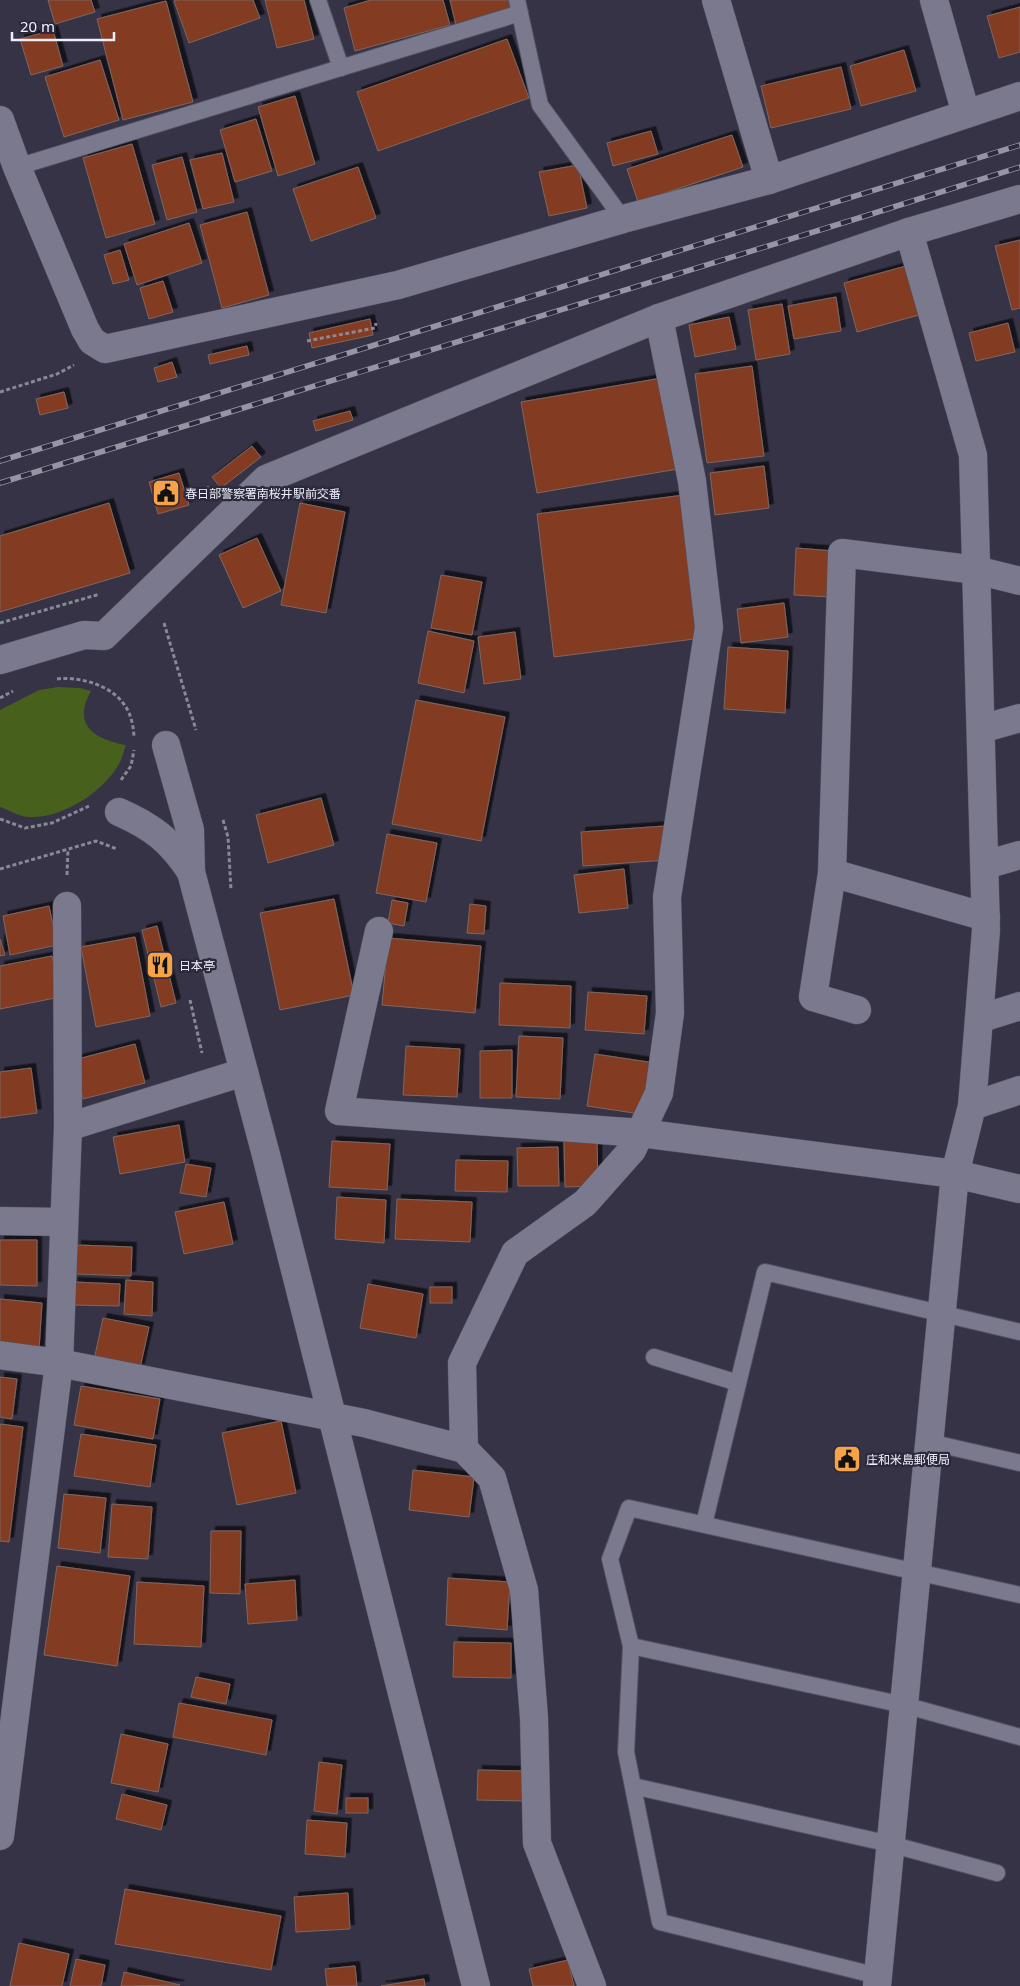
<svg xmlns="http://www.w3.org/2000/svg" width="1020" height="1986" font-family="'Noto Sans','Noto Sans JP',sans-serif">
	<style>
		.green { fill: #47601b }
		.building { fill: #833b23; stroke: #7e6760; filter: url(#shadow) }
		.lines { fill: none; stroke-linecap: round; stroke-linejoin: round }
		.lane-casing { stroke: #535261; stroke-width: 18 }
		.street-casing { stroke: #535261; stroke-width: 29 }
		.secondary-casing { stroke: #535261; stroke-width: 29 }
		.path { stroke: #898897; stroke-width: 3; stroke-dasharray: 4 2.5; stroke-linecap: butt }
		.lane { stroke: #7b798e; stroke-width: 16 }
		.street { stroke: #7b798e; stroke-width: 28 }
		.secondary { stroke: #7b798e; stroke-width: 28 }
		.rail-casing { stroke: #9695a4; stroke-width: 5.5 }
		.rail { stroke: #2b293b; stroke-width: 4; stroke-dasharray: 11; stroke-linecap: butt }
		.labels { text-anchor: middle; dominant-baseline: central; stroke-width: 4.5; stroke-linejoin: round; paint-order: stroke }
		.poi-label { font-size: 12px; fill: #efeffb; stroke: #2b293b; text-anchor: start }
	</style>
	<defs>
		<filter id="shadow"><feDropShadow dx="4.5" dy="-4.5" stdDeviation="0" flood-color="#0009"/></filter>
	</defs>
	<rect width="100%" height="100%" fill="#353345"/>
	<path class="green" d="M58 687 80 688 91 691C72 725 94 739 126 745 124 749 123 755 121 760 107 790 63 819 29 817 20 817 9 810 0 807V710L39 690Z"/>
	<g class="building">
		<polygon points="48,0 91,0 95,12 55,24"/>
		<polygon points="176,0 253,0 260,18 189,43 174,1"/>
		<polygon points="265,0 304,0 314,39 277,48"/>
		<polygon points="371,0 443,0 450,25 355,51 344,8"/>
		<polygon points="450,0 513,0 515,12 456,25"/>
		<polygon points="166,1 193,102 123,120 97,19"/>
		<polygon points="1020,7 1020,52 999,58 987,16"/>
		<polygon points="53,30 63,66 31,75 20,39"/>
		<polygon points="507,39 529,98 378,151 357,92"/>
		<polygon points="904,50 916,91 861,106 850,66"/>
		<polygon points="100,60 119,120 64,137 45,77"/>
		<polygon points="841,67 851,109 771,128 761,86"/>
		<polygon points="295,96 315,164 278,176 258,107"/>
		<polygon points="256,119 272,171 235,182 220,130"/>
		<polygon points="651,131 658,154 613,166 607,143"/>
		<polygon points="732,135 743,167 638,202 627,169"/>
		<polygon points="132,144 155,224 106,238 83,158"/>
		<polygon points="222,153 234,202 203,209 190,160"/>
		<polygon points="182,157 197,212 167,220 152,165"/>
		<polygon points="578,165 587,208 549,216 539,172"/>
		<polygon points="358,167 376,218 311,241 293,189"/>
		<polygon points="247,212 269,295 222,308 200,225"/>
		<polygon points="189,223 202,263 137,285 124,244"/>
		<polygon points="1020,240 1020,308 1012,310 995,246"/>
		<polygon points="120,250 129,280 113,284 104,255"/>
		<polygon points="906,266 919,315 857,332 844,283"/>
		<polygon points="163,281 173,312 149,319 140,288"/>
		<polygon points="836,297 841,331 794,339 788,306"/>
		<polygon points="782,304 790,354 756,360 748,310"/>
		<polygon points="729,317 736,349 695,357 689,325"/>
		<polygon points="370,319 373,335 312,348 309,333"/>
		<polygon points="1008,323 1015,352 976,361 969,333"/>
		<polygon points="247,346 249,355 210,364 208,355"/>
		<polygon points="172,362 177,377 158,382 154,368"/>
		<polygon points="752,366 764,456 707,463 695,374"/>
		<polygon points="662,378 678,469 537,493 521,402"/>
		<polygon points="64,392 68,408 40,415 36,399"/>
		<polygon points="350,411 353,420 316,431 313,421"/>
		<polygon points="252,446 261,457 221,488 212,477"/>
		<polygon points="764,466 769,508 715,515 710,473"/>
		<polygon points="179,473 189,505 158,514 149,482"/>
		<polygon points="684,495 702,638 554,657 537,514"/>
		<polygon points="109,503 130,573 0,612 0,536"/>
		<polygon points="300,503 345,512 326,613 281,605"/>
		<polygon points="257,538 281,591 243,608 219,555"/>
		<polygon points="796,548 834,551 831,597 794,595"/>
		<polygon points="441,575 482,582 472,635 431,628"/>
		<polygon points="784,603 788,637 741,643 737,609"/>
		<polygon points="428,631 474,641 464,693 418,683"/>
		<polygon points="515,632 521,679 484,684 478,637"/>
		<polygon points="728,647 788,651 785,713 724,709"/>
		<polygon points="416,700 505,717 481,841 392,824"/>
		<polygon points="321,798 334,845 268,863 256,815"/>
		<polygon points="665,826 667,860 583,866 581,832"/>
		<polygon points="387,834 437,843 426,902 376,893"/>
		<polygon points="624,869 628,908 579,913 574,875"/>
		<polygon points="334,899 354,995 280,1010 260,913"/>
		<polygon points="392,900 408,903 404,926 388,923"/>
		<polygon points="470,904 486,906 484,934 467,933"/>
		<polygon points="49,906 57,945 10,955 3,916"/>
		<polygon points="157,926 176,1003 161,1007 142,930"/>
		<polygon points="135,937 150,1016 96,1027 81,947"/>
		<polygon points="388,938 481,946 475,1013 382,1005"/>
		<polygon points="0,939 5,955 0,956"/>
		<polygon points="52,956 60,997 0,1009 0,966"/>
		<polygon points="500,983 571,986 570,1028 499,1025"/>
		<polygon points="588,992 647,996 644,1034 585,1030"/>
		<polygon points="519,1036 563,1038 560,1099 516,1097"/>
		<polygon points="135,1044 145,1083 83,1099 74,1060"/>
		<polygon points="406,1046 460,1049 457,1097 403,1095"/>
		<polygon points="512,1050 512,1098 480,1098 480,1051"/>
		<polygon points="595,1054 655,1063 647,1115 587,1106"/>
		<polygon points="31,1068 37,1113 0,1118 0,1072"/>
		<polygon points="179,1125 185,1162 120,1174 113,1137"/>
		<polygon points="564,1140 597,1140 598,1186 565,1187"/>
		<polygon points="332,1141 390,1144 387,1190 329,1187"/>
		<polygon points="558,1147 559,1186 518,1186 517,1148"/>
		<polygon points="456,1160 508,1161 507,1192 455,1191"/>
		<polygon points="186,1164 211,1168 206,1197 180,1193"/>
		<polygon points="337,1197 386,1200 384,1243 335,1239"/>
		<polygon points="397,1199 472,1202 470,1242 395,1239"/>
		<polygon points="224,1202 233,1244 184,1254 175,1212"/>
		<polygon points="0,1240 37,1240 37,1286 0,1285"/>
		<polygon points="77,1245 132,1247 131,1276 76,1274"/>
		<polygon points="126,1280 153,1282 152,1316 124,1314"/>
		<polygon points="74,1282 120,1284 119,1306 73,1305"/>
		<polygon points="368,1284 423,1294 416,1338 360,1328"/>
		<rect x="430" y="1287" width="22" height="16"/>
		<polygon points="0,1299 42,1303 39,1350 0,1347"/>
		<polygon points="103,1318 149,1327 140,1368 94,1360"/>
		<polygon points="0,1377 17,1379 12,1419 0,1417"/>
		<polygon points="81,1386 160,1399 153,1439 74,1425"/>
		<polygon points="281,1421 296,1493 237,1505 222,1433"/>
		<polygon points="0,1424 23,1427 9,1542 0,1541"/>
		<polygon points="81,1434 156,1445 150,1487 74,1476"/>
		<polygon points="413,1470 474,1477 469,1517 409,1510"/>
		<polygon points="64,1494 106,1498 100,1553 58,1548"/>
		<polygon points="112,1504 152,1507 148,1559 108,1557"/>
		<polygon points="211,1531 241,1531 240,1594 210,1593"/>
		<polygon points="57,1566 130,1576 117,1666 44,1655"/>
		<polygon points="448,1578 510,1582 507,1630 446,1625"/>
		<polygon points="295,1580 297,1620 248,1624 245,1584"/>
		<polygon points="137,1582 204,1586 201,1647 134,1644"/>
		<polygon points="454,1642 511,1643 511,1678 453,1677"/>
		<polygon points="196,1677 230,1684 226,1704 191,1697"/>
		<polygon points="179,1703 272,1720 266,1755 173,1737"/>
		<polygon points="121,1734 168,1744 158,1792 111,1783"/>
		<polygon points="319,1762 342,1765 337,1814 314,1811"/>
		<polygon points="478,1770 524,1771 523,1801 477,1800"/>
		<polygon points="122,1794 167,1805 161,1830 116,1819"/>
		<rect x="346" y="1798" width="22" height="15"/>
		<polygon points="307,1820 347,1823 345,1857 305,1854"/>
		<polygon points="125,1889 281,1916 271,1970 115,1944"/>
		<polygon points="348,1893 350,1929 296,1932 294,1897"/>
		<polygon points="19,1943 69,1954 62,1986 10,1986"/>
		<polygon points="76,1959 105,1965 101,1986 70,1986"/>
		<polygon points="568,1960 574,1986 533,1986 529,1969"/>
		<polygon points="355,1966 357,1986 327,1986 325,1969"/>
		<polygon points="124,1972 180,1985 121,1986"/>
		<polygon points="424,1979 425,1986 381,1986"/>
	</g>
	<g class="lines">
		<g class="lane-casing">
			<g id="lane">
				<polyline points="318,0 341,68"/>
				<polyline points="517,0 540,105 623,219"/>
				<polyline points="17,167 520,13"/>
				<polyline points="654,1357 738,1383"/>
				<polyline points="929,1442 1020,1463"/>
				<polyline points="704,1524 765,1272 1020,1332"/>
				<polyline points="631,1646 904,1705 1020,1737"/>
				<polyline points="633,1786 890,1844 997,1873"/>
				<polyline points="878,1976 660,1922 626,1752 631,1646 610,1559 629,1508 1020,1595"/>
			</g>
		</g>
		<g class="street-casing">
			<g id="street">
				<polyline points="716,0 769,180"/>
				<polyline points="934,0 966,114"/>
				<polyline points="0,660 84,635 104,636 266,479 659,318 909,232 1020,199"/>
				<polyline points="981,729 1020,718"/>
				<polyline points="166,745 190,830 191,872"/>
				<path d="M119 812C153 827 171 841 191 872"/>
				<polyline points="985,865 1020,855"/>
				<polyline points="832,873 986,917"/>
				<polyline points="379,931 339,1111 641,1133 955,1174 1020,1189"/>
				<polyline points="857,1010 813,997 832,873 842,553 976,570 1020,581"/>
				<polyline points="979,1019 1020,1006"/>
				<polyline points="972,1106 1020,1090"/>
				<polyline points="68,1127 244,1072"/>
				<polyline points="0,1221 64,1222"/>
				<polyline points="0,1355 59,1363 364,1423 464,1449 492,1478 524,1590 534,1718 537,1843 592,1986"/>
				<polyline points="464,1449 462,1363 515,1253 585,1203 632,1150 659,1093 670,1013 667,897 709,627 692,481 659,318"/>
				<polyline points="0,1836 59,1363 68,1127 67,906"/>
				<polyline points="877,1986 955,1174 972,1106 986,930 973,455 909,232"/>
			</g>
		</g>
		<g class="secondary-casing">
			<g id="secondary">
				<polyline points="0,120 17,167 85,329 92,341 105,349 398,285 623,219 769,180 1020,96"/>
				<polyline points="191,872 266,1155 476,1986"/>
			</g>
		</g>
		<g class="path">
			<polyline points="307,341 375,328 376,323"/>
			<polyline points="0,392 57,374 74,365"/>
			<polyline points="201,498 199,494 209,487"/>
			<polyline points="0,623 100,594"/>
			<polyline points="164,623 196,730"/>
			<path d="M57 679C78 676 110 685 123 703 131 713 133 724 134 736"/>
			<polyline points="0,698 13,691"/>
			<polyline points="121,780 131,766 134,750"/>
			<polyline points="0,819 25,828 52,823 89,806"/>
			<polyline points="223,820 228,837 231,890"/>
			<polyline points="0,869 96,841 117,849"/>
			<polyline points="67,875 68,849"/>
			<polyline points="190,1000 202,1053"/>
		</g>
		<use href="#lane" class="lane"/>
		<use href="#street" class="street"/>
		<use href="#secondary" class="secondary"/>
		<g class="rail-casing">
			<g id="rail">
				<polyline points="0,461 1020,145"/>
				<polyline points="0,483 862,217 1020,167"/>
			</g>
		</g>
		<use href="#rail" class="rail"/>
	</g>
	<defs>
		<g id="civic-square" transform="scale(1.4375)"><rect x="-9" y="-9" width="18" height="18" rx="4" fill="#f6a248" stroke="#2b293b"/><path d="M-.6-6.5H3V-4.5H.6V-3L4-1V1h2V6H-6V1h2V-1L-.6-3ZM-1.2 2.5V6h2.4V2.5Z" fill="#111"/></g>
		<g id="restaurant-square" transform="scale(1.4375)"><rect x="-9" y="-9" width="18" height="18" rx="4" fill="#f6a248" stroke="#2b293b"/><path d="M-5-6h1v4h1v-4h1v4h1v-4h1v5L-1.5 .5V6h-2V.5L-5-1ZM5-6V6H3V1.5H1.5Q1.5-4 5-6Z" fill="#111"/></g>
	</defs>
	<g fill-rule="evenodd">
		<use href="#civic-square" x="166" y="493"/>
		<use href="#restaurant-square" x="160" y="965"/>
		<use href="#civic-square" x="847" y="1459"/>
	</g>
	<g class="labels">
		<g class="poi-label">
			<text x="185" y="493">春日部警察署南桜井駅前交番</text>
			<text x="179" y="965">日本亭</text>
			<text x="866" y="1459">庄和米島郵便局</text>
		</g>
	</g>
	<path d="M12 32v8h102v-8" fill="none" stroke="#efeffb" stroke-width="2.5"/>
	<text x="20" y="32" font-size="15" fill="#efeffb" stroke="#2b293b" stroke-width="4" paint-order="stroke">20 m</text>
</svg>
